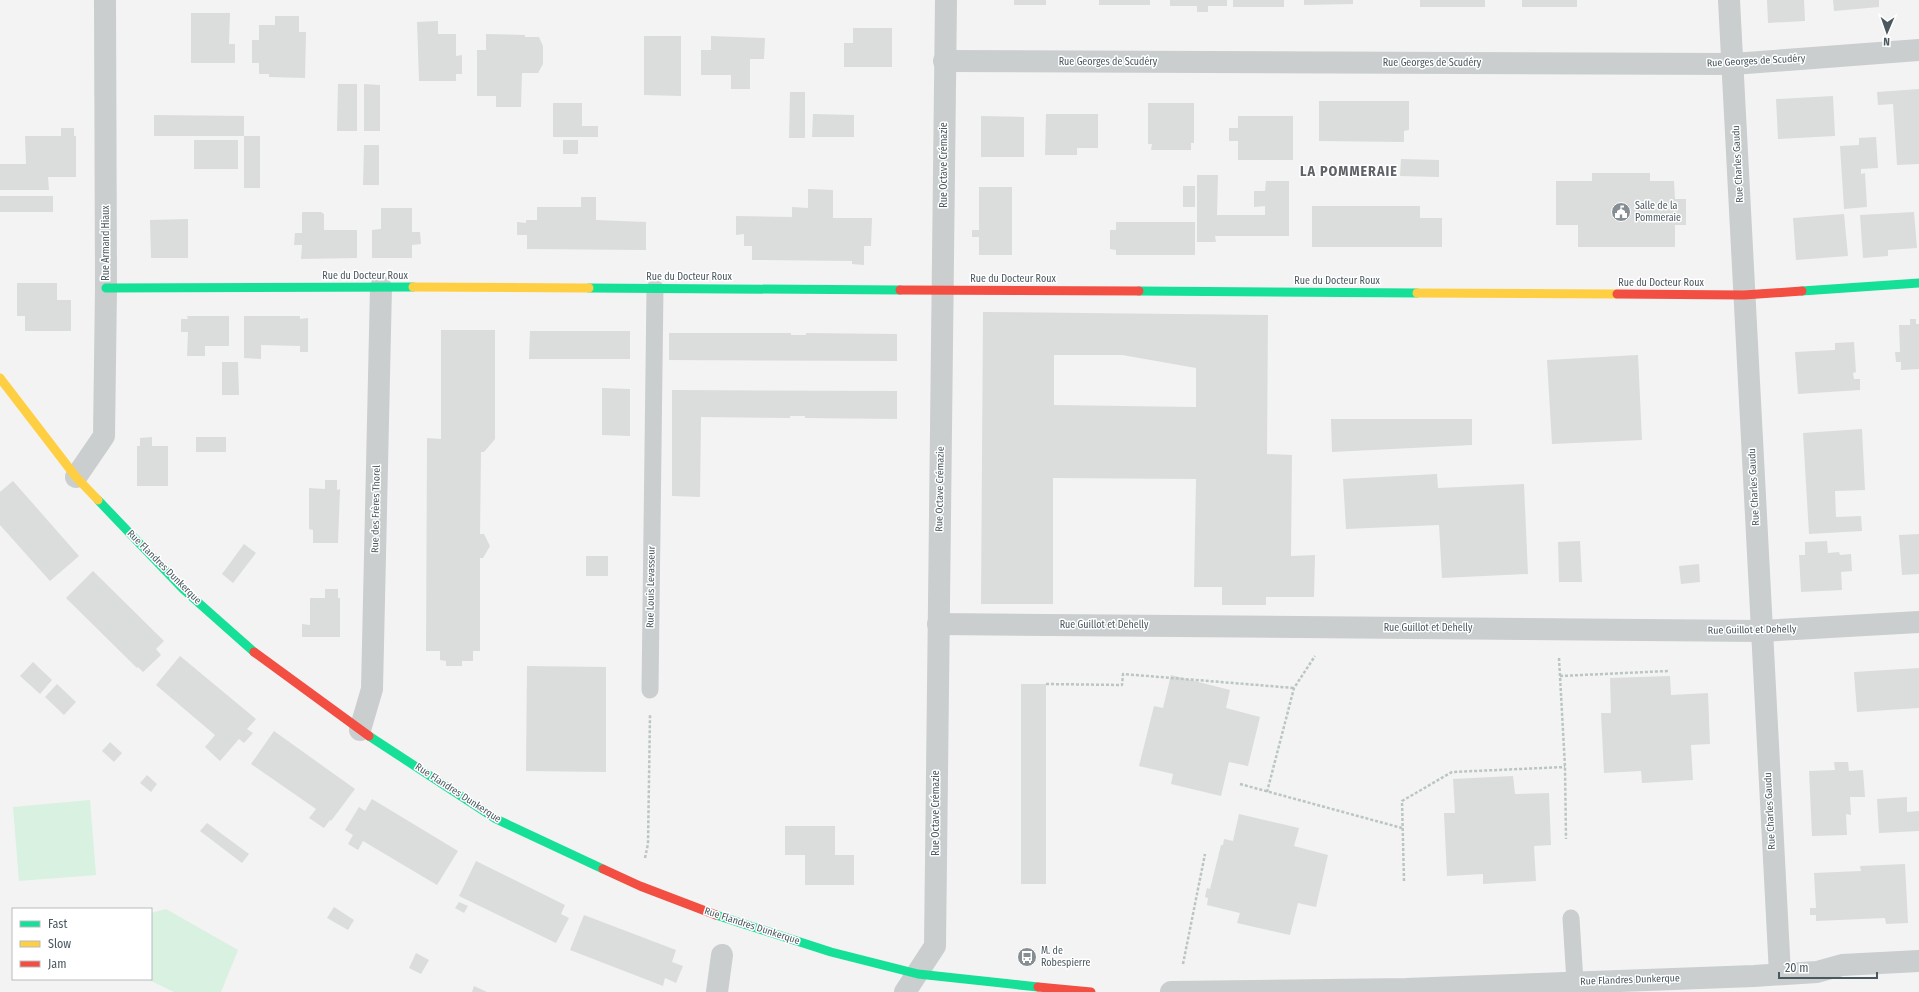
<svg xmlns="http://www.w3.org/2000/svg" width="1919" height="992" font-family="'Fira Sans Condensed',sans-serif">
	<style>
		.green { fill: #d9f1e0 }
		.building { fill: #dbdcdc; fill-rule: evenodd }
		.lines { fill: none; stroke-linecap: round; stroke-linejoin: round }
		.path { stroke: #bac6c1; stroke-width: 2.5; stroke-dasharray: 3 2; stroke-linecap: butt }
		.lane { stroke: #cacecf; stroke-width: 17 }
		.street { stroke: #cacecf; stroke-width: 22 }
		.fast { stroke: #16e098; stroke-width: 9 }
		.slow { stroke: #ffcf43; stroke-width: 9 }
		.jam { stroke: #f24e42; stroke-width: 9 }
		.labels { text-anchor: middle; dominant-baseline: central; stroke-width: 3; stroke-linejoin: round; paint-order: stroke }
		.street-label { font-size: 10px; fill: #4a5860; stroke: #fff }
		.poi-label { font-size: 10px; fill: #4a5860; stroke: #fff; text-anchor: start }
		.district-label { font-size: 14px; font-weight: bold; letter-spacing: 1px; fill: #5f6367; stroke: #fff }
	</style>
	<rect width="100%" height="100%" fill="#f3f3f3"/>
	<g class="green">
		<polygon points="90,800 96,875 19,881 13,807"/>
		<polygon points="166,909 238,950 221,992 174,992 147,979 151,979 151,913"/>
	</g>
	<g class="building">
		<rect x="1014" y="0" width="32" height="5"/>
		<rect x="1099" y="0" width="51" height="5"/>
		<polygon points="1170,0 1227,0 1227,6 1208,6 1208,12 1197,12 1197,6 1170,6"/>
		<rect x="1233" y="0" width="51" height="7"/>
		<polygon points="1304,0 1353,0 1353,4 1304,5"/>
		<rect x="1420" y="0" width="65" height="7"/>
		<rect x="1522" y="0" width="55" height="7"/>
		<polygon points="1767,0 1804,0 1805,21 1768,23"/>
		<polygon points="1833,0 1879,0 1879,7 1834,11"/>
		<polygon points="191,13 230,13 229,44 235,44 235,63 191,63"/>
		<polygon points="275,16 299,16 299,32 306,32 305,78 269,77 269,74 259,74 259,63 252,63 252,40 259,40 259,25 275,25"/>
		<polygon points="438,21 438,34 456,34 456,56 462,55 462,74 456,74 456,81 419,81 417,22"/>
		<polygon points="853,28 892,28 892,67 844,67 844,43 853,43"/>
		<polygon points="486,34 525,35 525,37 539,37 543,46 543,64 538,73 522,73 521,107 496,107 496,96 477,96 477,50 486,50"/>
		<polygon points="644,36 681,36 681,96 644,95"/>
		<polygon points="711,36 765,38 764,59 750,59 750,89 731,89 731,75 701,75 701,50 711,50"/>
		<polygon points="338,84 357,84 357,131 337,131"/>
		<polygon points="364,84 380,85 380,131 364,131"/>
		<polygon points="1919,89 1919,164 1897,165 1893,104 1878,105 1877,92"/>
		<polygon points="790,92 805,92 805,138 789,138"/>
		<polygon points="1833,96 1835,136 1778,139 1776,99"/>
		<polygon points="1319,101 1409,101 1409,130 1404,131 1404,142 1319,141"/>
		<polygon points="553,103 582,103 582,126 598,126 598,137 553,137"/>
		<polygon points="1148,103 1194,103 1194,143 1191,143 1191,150 1151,150 1152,144 1148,144"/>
		<polygon points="813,114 854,115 854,137 812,137"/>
		<polygon points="1046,114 1098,114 1098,148 1077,148 1077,155 1045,155"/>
		<polygon points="154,115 244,116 244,136 154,136"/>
		<polygon points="981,116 1024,117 1024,157 981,157"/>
		<polygon points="1238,116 1293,116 1293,160 1238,160 1238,141 1229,141 1229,128 1238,128"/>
		<polygon points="61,128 74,128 74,136 76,136 76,177 48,177 49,190 0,190 0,164 26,164 25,136 61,136"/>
		<rect x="244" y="136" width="16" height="52"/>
		<polygon points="1876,137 1878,168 1861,169 1861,174 1865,173 1867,207 1844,209 1840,146 1859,145 1859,138"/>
		<rect x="194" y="140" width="44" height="29"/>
		<rect x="563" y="140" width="15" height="14"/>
		<polygon points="364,145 379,145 379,185 363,185"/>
		<polygon points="1401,159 1439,160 1439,177 1400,176"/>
		<polygon points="1592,173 1650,173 1650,181 1674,181 1675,199 1686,199 1686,225 1675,225 1675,247 1578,247 1578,225 1556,225 1556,181 1592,181"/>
		<polygon points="1197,175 1218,175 1217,215 1265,215 1265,206 1254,207 1254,191 1265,191 1266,181 1289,181 1289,236 1215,236 1216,242 1197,242"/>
		<rect x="1183" y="186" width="12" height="21"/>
		<polygon points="979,187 1012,187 1012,255 979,255 979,237 972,237 972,230 979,230"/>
		<polygon points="808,189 833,190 833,218 872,218 871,246 864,246 864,265 852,264 852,261 752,260 752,246 744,246 744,234 736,235 736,216 792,217 792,207 808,208"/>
		<rect x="0" y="196" width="53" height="16"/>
		<polygon points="581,197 596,197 596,220 646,222 646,250 527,249 527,235 517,235 517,222 526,223 526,220 537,220 537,207 581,207"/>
		<polygon points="1312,206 1420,206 1420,218 1442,218 1442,247 1312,247"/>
		<polygon points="381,208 412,208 412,232 420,232 421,244 412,245 412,258 372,258 372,230 381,229"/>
		<polygon points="303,212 321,212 324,214 324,230 357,230 357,258 301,259 302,245 294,245 295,233 302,233 302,213"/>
		<polygon points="1914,212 1917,248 1888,250 1888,256 1863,258 1860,215"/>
		<polygon points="1844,214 1848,256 1796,260 1793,218"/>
		<polygon points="188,219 188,258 151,258 150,220"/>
		<polygon points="1116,222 1195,222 1195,255 1116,255 1116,250 1110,249 1110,230 1116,230"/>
		<polygon points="17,283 57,283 57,300 71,300 71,331 25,331 25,316 17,316"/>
		<path d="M983 312 1268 315 1267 454 1292 455 1291 556 1315 555 1314 597H1266V605H1222V587H1194L1196 479 1053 478V604H981ZM1054 355H1122L1196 368V407L1054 405Z"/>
		<polygon points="187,316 229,316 229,346 205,346 205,356 187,356 188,332 181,332 181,319 188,319"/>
		<polygon points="244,316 300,316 300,319 308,318 308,352 300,352 300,346 261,345 261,359 244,358"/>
		<polygon points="1910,319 1916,319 1916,324 1919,324 1919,369 1901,370 1901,362 1896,362 1895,352 1900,352 1899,325 1910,325"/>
		<polygon points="441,330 495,330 495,439 484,452 481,452 480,534 484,534 490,546 483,558 480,558 480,651 473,651 473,661 462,661 462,666 446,666 446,661 440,660 440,651 426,651 427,438 441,439"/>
		<polygon points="530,331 630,331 630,359 529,359"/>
		<polygon points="669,333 791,333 791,335 806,335 806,333 897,334 897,361 669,360"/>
		<polygon points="1854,342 1856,372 1853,373 1854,379 1860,379 1860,390 1798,394 1795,352 1835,350 1835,343"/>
		<polygon points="1638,355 1642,440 1552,444 1547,360"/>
		<polygon points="222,362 238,362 239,395 222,395"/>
		<polygon points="602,388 630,389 630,436 602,435"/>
		<polygon points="672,390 897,391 897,419 805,418 805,416 790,416 790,418 701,417 700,497 672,496"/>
		<polygon points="1331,419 1472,419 1472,445 1332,452"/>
		<polygon points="1862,429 1865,490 1835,491 1836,517 1861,516 1862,531 1809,534 1803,433"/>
		<polygon points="152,437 152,446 168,446 168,486 137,486 137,446 140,446 140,438"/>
		<rect x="196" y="437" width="30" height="15"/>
		<polygon points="1437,474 1438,488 1524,484 1528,574 1442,578 1439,525 1346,529 1343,479"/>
		<polygon points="325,480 337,480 337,490 340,489 338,543 313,543 313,530 309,529 309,488 325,489"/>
		<polygon points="13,481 79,556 50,581 0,525 0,492"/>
		<polygon points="1919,534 1919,574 1902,575 1899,535"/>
		<polygon points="1580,541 1582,582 1559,582 1558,542"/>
		<polygon points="1827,541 1828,553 1839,552 1840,555 1851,554 1852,571 1841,572 1842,590 1801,592 1799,555 1805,555 1805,542"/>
		<polygon points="244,544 256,553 233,583 222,574"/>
		<rect x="586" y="556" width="22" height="20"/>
		<polygon points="1699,564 1700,582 1681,584 1679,566"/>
		<polygon points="93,571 164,641 156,649 161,655 143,672 138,667 137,668 66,598"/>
		<polygon points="325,589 338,589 338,598 340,598 340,637 302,637 302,624 310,625 310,598 325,598"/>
		<polygon points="180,656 256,719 247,729 253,733 244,743 239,739 220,761 205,747 215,735 156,685"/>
		<polygon points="33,662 52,680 40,694 20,676"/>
		<polygon points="527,666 606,667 606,772 526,771"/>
		<polygon points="1919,668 1919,708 1857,712 1854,672"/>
		<polygon points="1171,675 1230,690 1226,708 1260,717 1248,766 1229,762 1221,796 1171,784 1173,774 1139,766 1154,706 1163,708"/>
		<polygon points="1670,676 1671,695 1708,693 1710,744 1691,745 1693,780 1642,783 1641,771 1604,773 1601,713 1611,713 1610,678"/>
		<polygon points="57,684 76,702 64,715 45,697"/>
		<rect x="1021" y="684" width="25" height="200"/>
		<polygon points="274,731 355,789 331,821 330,820 324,828 309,818 316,809 251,764"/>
		<polygon points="110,742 122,753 114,762 102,751"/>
		<polygon points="1834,762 1848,762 1849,771 1863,770 1865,797 1850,797 1851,815 1846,814 1847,835 1812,836 1809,771 1835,770"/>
		<polygon points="147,775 157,784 151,792 140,783"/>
		<polygon points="1513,776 1515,794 1549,793 1551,845 1534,846 1536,881 1483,884 1483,874 1447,876 1444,813 1455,813 1453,779"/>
		<polygon points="1907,797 1907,812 1919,811 1919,831 1879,833 1877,799"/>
		<polygon points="372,799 458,851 437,885 363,841 358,850 348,844 353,835 345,830 359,807 365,811"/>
		<polygon points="1239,814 1299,828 1294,846 1328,855 1316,907 1298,903 1290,935 1237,923 1240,913 1207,905 1208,898 1205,897 1207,888 1210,889 1221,845 1223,845 1224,839 1233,841"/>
		<polygon points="207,823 249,854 242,863 200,831"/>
		<polygon points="785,826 835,826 835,855 854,855 854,885 805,885 805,855 785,855"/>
		<polygon points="476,861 565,905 561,914 569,918 556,943 459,896"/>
		<polygon points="1905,864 1908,923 1886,924 1885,918 1816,921 1816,915 1810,915 1810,908 1816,908 1814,873 1861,871 1860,866"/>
		<polygon points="459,902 468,906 464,913 455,908"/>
		<polygon points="334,907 354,920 348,930 327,918"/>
		<polygon points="584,915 676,950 672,962 683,966 676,983 665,978 663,986 570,950"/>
		<polygon points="416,953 429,960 421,974 409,968"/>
		<polygon points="474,986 487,992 472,992"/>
	</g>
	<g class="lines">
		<g class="path">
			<polyline points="1559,658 1565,767 1566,839"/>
			<polyline points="1560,676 1668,671"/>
			<polyline points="1046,684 1122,685 1123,674 1294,688"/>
			<polyline points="1240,784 1402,828"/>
			<polyline points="1267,792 1294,688 1315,656"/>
			<polyline points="645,858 648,844 650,715"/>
			<polyline points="1404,881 1402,801 1452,772 1565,767"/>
			<polyline points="1183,964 1205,854"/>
		</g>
		<g class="lane">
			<polyline points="650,690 655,288"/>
			<polyline points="1571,918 1575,982"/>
		</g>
		<g class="street">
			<polyline points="1729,0 1780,974"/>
			<polyline points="944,61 1733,64 1919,50"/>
			<polyline points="76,477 104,436 106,288 105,0"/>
			<polyline points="938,624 1761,631 1919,622"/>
			<polyline points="360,730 372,689 381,287"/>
			<polyline points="717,992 722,955"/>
			<polyline points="905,992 935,946 946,0"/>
			<polyline points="1171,992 1406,989 1754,976 1817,972 1842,965 1919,961"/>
		</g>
		<g class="fast">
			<polyline points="106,288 413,287"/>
			<polyline points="589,288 900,290"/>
			<polyline points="1139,291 1417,293"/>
			<polyline points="1802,291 1919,283"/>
			<polyline points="98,500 183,589 254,652"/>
			<polyline points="369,736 496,819 603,869"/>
			<polyline points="716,915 831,952 918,974 1038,987"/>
		</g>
		<g class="slow">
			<polyline points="413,287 589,288"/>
			<polyline points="1417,293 1617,294"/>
			<polyline points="0,378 76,477 98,500"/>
		</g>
		<g class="jam">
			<polyline points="900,290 1139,291"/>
			<polyline points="1617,294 1744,295 1802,291"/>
			<polyline points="254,652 369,736"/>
			<polyline points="603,869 640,886 716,915"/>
			<polyline points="1038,987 1091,992"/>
		</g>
	</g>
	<defs>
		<g id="civic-disc" transform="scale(1)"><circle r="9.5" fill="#858e93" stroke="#fff"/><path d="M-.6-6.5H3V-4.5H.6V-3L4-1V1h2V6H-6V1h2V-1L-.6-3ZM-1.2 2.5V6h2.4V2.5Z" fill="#fff"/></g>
		<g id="bus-disc" transform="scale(1)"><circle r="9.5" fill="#858e93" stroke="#fff"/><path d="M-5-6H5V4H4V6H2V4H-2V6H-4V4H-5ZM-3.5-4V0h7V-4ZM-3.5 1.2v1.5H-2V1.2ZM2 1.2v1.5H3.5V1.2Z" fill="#fff"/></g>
	</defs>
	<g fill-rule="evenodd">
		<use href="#civic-disc" x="1621" y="212"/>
		<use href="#bus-disc" x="1027" y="957"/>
	</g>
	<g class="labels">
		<g class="street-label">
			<text transform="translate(1756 61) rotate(-3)">Rue Georges de Scudéry</text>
			<text x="1108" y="62">Rue Georges de Scudéry</text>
			<text x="1432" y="63">Rue Georges de Scudéry</text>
			<text transform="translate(1738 164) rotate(-93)">Rue Charles Gaudu</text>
			<text transform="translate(944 165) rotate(-90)">Rue Octave Crémazie</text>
			<text transform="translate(106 243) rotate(-90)">Rue Armand Hiaux</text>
			<text x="365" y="276">Rue du Docteur Roux</text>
			<text x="689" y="277">Rue du Docteur Roux</text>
			<text x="1013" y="279">Rue du Docteur Roux</text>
			<text x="1337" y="281">Rue du Docteur Roux</text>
			<text x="1661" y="283">Rue du Docteur Roux</text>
			<text transform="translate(1754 487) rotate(-93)">Rue Charles Gaudu</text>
			<text transform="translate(940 489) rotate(-89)">Rue Octave Crémazie</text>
			<text transform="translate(376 509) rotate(-89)">Rue des Frères Thorel</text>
			<text transform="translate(164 567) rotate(45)">Rue Flandres Dunkerque</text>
			<text transform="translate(651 587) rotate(-89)">Rue Louis Levasseur</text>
			<text x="1104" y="625">Rue Guillot et Dehelly</text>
			<text x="1428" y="628">Rue Guillot et Dehelly</text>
			<text transform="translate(1752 630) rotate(-1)">Rue Guillot et Dehelly</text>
			<text transform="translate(458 793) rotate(33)">Rue Flandres Dunkerque</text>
			<text transform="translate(1770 811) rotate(-93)">Rue Charles Gaudu</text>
			<text transform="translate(936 813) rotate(-90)">Rue Octave Crémazie</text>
			<text transform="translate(752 926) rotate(18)">Rue Flandres Dunkerque</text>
			<text transform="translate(1630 980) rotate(-2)">Rue Flandres Dunkerque</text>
		</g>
		<g class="poi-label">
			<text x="1635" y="206">Salle de la<tspan x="1635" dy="12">Pommeraie</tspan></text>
			<text x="1041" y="951">M. de<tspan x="1041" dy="12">Robespierre</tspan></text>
		</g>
		<g class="district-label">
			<text x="1349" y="171">LA POMMERAIE</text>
		</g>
	</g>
	<rect x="12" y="908" width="140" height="72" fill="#ffffff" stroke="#b7bcbf"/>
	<rect x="20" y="921" width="20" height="6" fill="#16e098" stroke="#b7bcbf"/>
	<text x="48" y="928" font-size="12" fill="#4a5860">Fast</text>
	<rect x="20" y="941" width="20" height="6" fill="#ffcf43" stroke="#b7bcbf"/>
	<text x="48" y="948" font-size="12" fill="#4a5860">Slow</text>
	<rect x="20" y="961" width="20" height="6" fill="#f24e42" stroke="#b7bcbf"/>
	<text x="48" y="968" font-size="12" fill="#4a5860">Jam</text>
	<g transform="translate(1887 32) rotate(182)" stroke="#ffffff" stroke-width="3" paint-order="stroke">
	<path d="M0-3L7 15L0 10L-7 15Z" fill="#4a5860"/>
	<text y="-6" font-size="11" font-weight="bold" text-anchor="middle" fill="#4a5860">N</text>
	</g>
	<path d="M1779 972v6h98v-6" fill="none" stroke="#4a5860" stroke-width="2"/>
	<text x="1785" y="972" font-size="12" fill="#4a5860" stroke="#ffffff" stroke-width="3" paint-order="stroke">20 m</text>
</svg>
